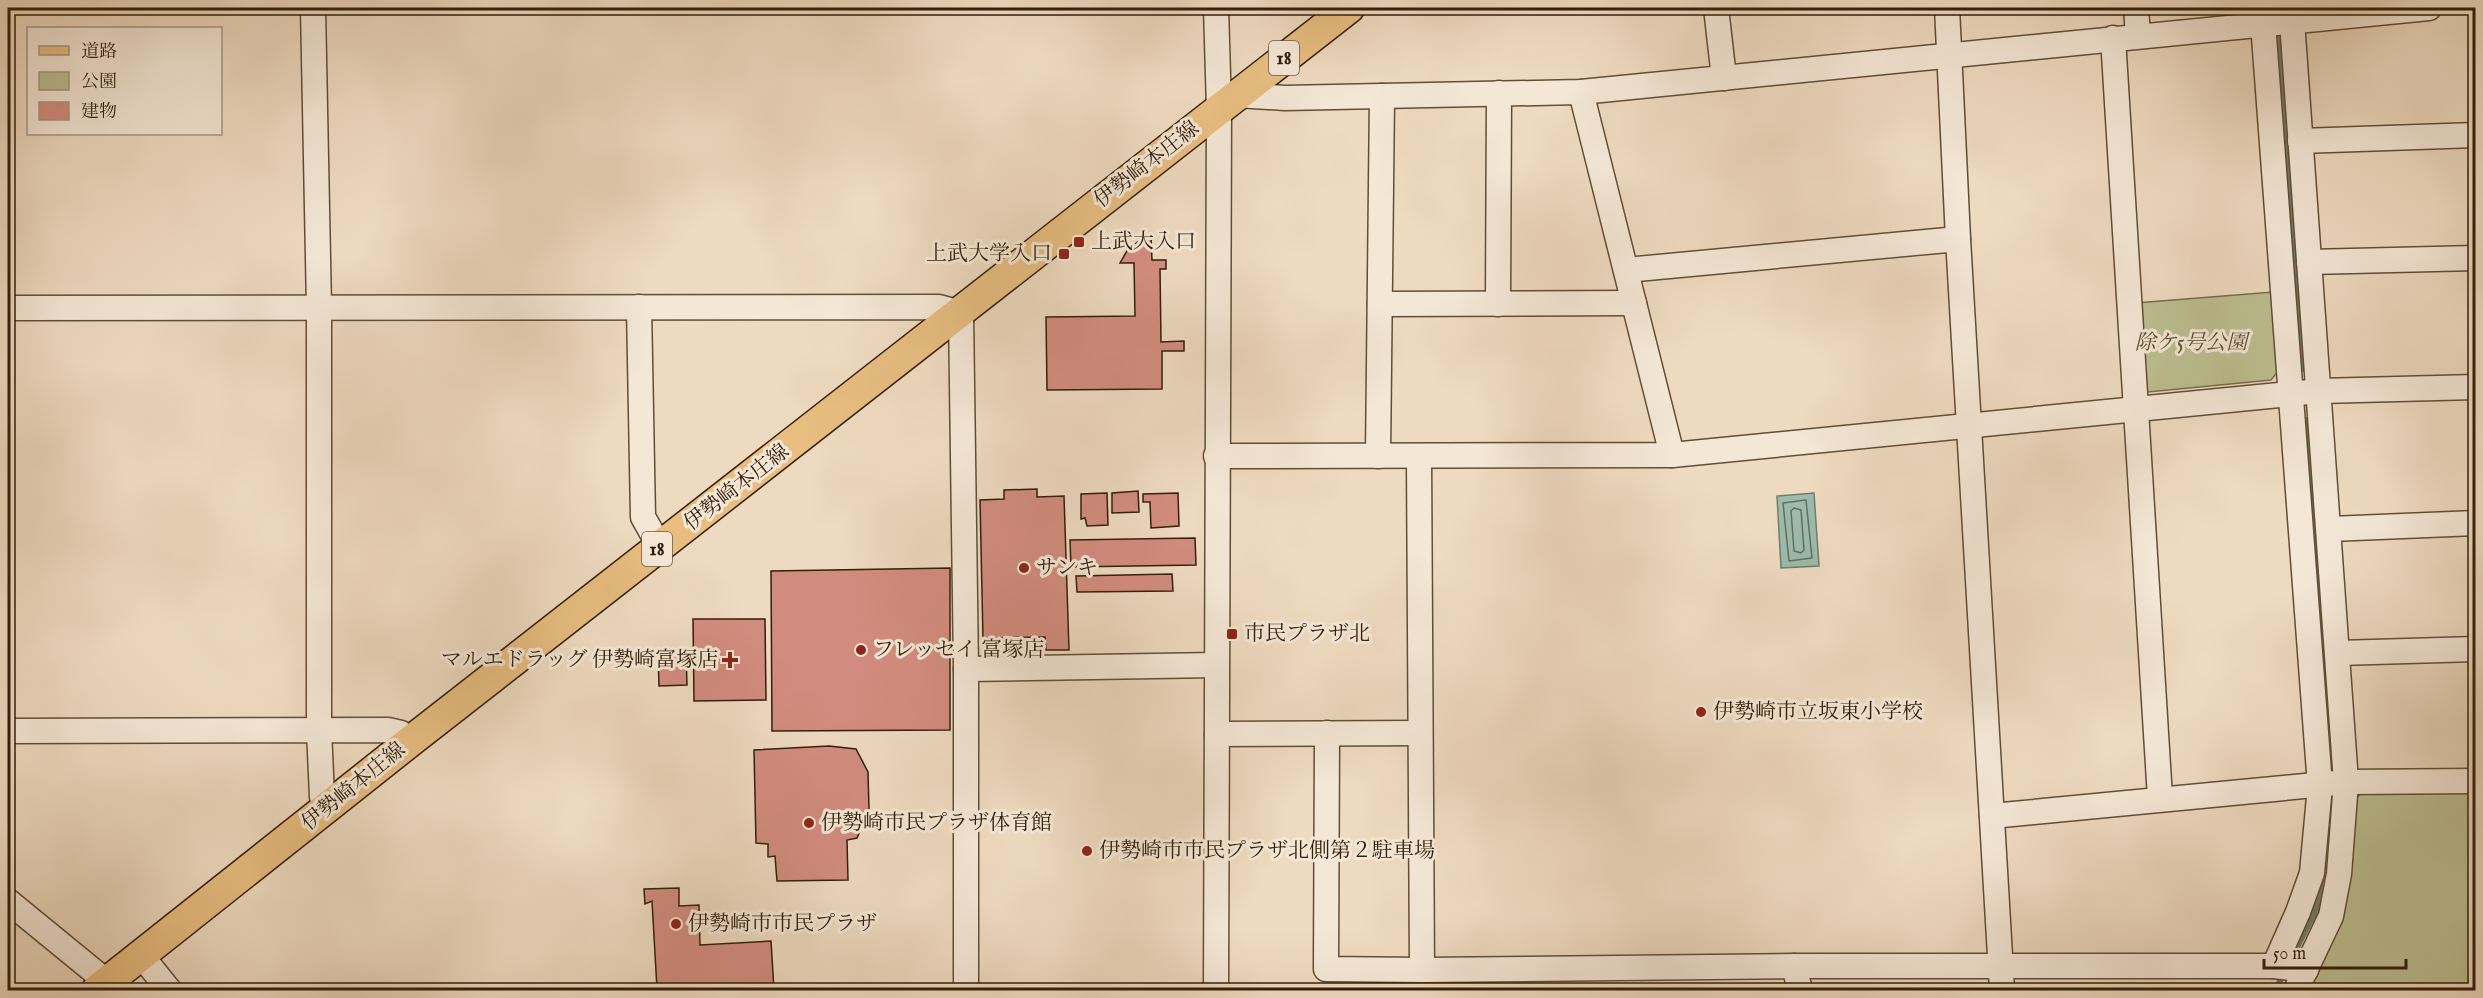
<svg xmlns="http://www.w3.org/2000/svg" width="2483" height="998" font-family="'IM FELL English','Noto Serif JP',serif">
	<style>
		.green { fill: #bcbe90; stroke: #766e4c; stroke-width: 1.5 }
		.water { fill: #9bbbad; stroke: #717d6b; stroke-width: 1.5 }
		.lines { fill: none; stroke-linecap: round; stroke-linejoin: round }
		.shore { stroke: #666d5a; stroke-width: 1.5 }
		.stream { stroke: #717d6b; stroke-width: 6 }
		.building { fill: #d28c7f; stroke: #311f08; stroke-width: 1.5 }
		.minor-casing { stroke: #604e36; stroke-width: 27 }
		.major-casing { stroke: #311f08; stroke-width: 33 }
		.minor { stroke: #f4e7d6; stroke-width: 24 }
		.major { stroke: #e7bd80; stroke-width: 30 }
		.poi-dot { fill: #8f2418; stroke: #f4e7d6; stroke-width: 2 }
		.labels { text-anchor: middle; dominant-baseline: central; stroke-width: 6; stroke-linejoin: round; paint-order: stroke }
		.shield { fill: #f4e7d6; stroke: #6c5b46; stroke-width: 1.5 }
		.shield-label { font-size: 20px; font-weight: bold; fill: #311f08 }
		.street-label { font-size: 21px; fill: #311f08; stroke: #f4e7d6 }
		.poi-label { font-size: 21px; fill: #311f08; stroke: #f4e7d6; text-anchor: start }
		.park-label { font-size: 21px; font-style: italic; fill: #5b4f31; stroke: #f4e7d6 }
	</style>
	<rect width="100%" height="100%" fill="#eedac0"/>
	<filter id="stains"><feTurbulence type="fractalNoise" baseFrequency=".00333" numOctaves="4"/><feColorMatrix values="0 0 0 0 .2 0 0 0 0 .09 0 0 0 0 .02 0 0 0 .5 -.17"/></filter>
	<radialGradient id="worn" r=".72"><stop offset=".6" stop-color="#630" stop-opacity="0"/><stop offset="1" stop-color="#630" stop-opacity=".3"/></radialGradient>
	<g class="green">
		<polygon points="2273,292 2279,370 2271,380 2148,392 2141,385 2136,303"/>
		<polygon points="2475,790 2475,990 2304,990 2356,799 2363,791"/>
	</g>
	<polygon class="water" points="1814,493 1819,566 1781,568 1777,496"/>
	<g class="lines">
		<g class="shore">
			<polygon points="1806,500 1812,558 1789,561 1783,503"/>
			<polygon points="1794,508 1801,510 1804,550 1801,553 1794,551 1791,511"/>
		</g>
		<g class="stream">
			<polyline points="2279,35 2302,369"/>
			<polyline points="2306,420 2331,778"/>
			<polyline points="2327,835 2331,798"/>
			<polyline points="2289,963 2316,910 2321,881"/>
			<polyline points="2275,990 2285,972"/>
		</g>
	</g>
	<g class="building">
		<polygon points="1151,237 1152,260 1166,260 1166,269 1160,269 1161,342 1184,341 1184,351 1162,351 1162,389 1047,390 1046,317 1135,316 1134,263 1120,263 1128,249 1142,239"/>
		<polygon points="1037,489 1037,497 1064,496 1069,650 1046,650 1045,637 983,638 980,500 1004,499 1004,490"/>
		<polygon points="1138,491 1139,512 1112,513 1112,493"/>
		<polygon points="1107,493 1108,525 1087,526 1085,518 1081,519 1081,494"/>
		<polygon points="1178,493 1179,526 1151,528 1150,502 1143,502 1143,494"/>
		<polygon points="1195,538 1196,565 1071,567 1070,540"/>
		<polygon points="950,568 950,730 772,731 771,571"/>
		<polygon points="1172,574 1173,591 1077,592 1076,576"/>
		<polygon points="693,619 765,619 766,700 694,701"/>
		<polygon points="686,650 687,685 659,686 658,651"/>
		<polygon points="829,746 856,749 868,772 869,809 857,838 847,840 848,880 777,881 775,856 768,857 768,844 756,843 754,750"/>
		<polygon points="679,888 679,906 699,905 700,945 771,941 774,990 629,990 657,989 652,901 645,904 644,889"/>
	</g>
	<g class="lines">
		<g class="minor-casing">
			<g id="minor">
				<polyline points="313,8 319,308 319,730 322,797 328,809"/>
				<polyline points="1216,8 1219,109 1216,990"/>
				<polyline points="1716,8 1724,78"/>
				<polyline points="1947,8 1958,239 2002,990"/>
				<polyline points="2136,8 2138,35"/>
				<polyline points="2286,8 2292,21 2346,782 2339,874 2331,916 2296,990"/>
				<polyline points="2263,23 2320,786 2312,873 2298,912 2274,966"/>
				<polyline points="2113,38 2160,798"/>
				<polyline points="1581,92 1672,455"/>
				<polyline points="1236,95 1285,98 1581,92 2429,8"/>
				<polyline points="2300,141 2476,135"/>
				<polyline points="2309,262 2476,258"/>
				<polyline points="1626,270 1958,239"/>
				<polyline points="1380,304 1634,303"/>
				<polyline points="1498,304 1499,93"/>
				<polyline points="639,307 643,517 660,547"/>
				<polyline points="8,308 939,307 961,313 966,669 966,990"/>
				<polyline points="1216,456 1672,455 2319,391 2476,387"/>
				<polyline points="1378,456 1382,96"/>
				<polyline points="1419,457 1422,970 1794,966 2274,966 2306,970"/>
				<polyline points="2330,529 2476,523"/>
				<polyline points="2338,653 2476,649"/>
				<polyline points="966,669 1216,665"/>
				<polyline points="8,731 388,730 401,733 412,740"/>
				<polyline points="1327,733 1326,969 1422,970"/>
				<polyline points="1217,734 1420,733"/>
				<polyline points="1992,816 2346,782 2476,781"/>
				<polyline points="8,901 107,982"/>
				<polyline points="141,955 169,990"/>
				<polyline points="1794,966 1800,990"/>
			</g>
		</g>
		<g class="major-casing">
			<polyline id="major" points="97,990 412,740 1349,8"/>
		</g>
		<use href="#minor" class="minor"/>
		<use href="#major" class="major"/>
	</g>
	<g class="poi-dot">
		<rect x="1073" y="236" width="12" height="12" rx="3"/>
		<rect x="1058" y="248" width="12" height="12" rx="3"/>
		<circle cx="1024" cy="568" r="6"/>
		<rect x="1226" y="628" width="12" height="12" rx="3"/>
		<circle cx="861" cy="650" r="6"/>
		<path d="M727 651h6v6h6v6h-6v6h-6v-6h-6v-6h6z"/>
		<circle cx="1701" cy="712" r="6"/>
		<circle cx="809" cy="823" r="6"/>
		<circle cx="1087" cy="851" r="6"/>
		<circle cx="676" cy="924" r="6"/>
	</g>
	<g class="labels">
		<g class="shield">
			<rect x="1269" y="41" width="30" height="34" rx="4.5"/>
			<rect x="642" y="532" width="30" height="34" rx="4.5"/>
		</g>
		<g class="shield-label">
			<text x="1284" y="58">18</text>
			<text x="657" y="549">18</text>
		</g>
		<g class="street-label">
			<text transform="translate(1147 165) rotate(-38)">伊勢崎本庄線</text>
			<text transform="translate(737 488) rotate(-38)">伊勢崎本庄線</text>
			<text transform="translate(354 787) rotate(-39)">伊勢崎本庄線</text>
		</g>
		<g class="poi-label">
			<text x="1091" y="242">上武大入口</text>
			<text x="1052" y="254" text-anchor="end">上武大学入口</text>
			<text x="1036" y="568">サンキ</text>
			<text x="1244" y="634">市民プラザ北</text>
			<text x="873" y="650">フレッセイ 富塚店</text>
			<text x="718" y="660" text-anchor="end">マルエドラッグ 伊勢崎富塚店</text>
			<text x="1713" y="712">伊勢崎市立坂東小学校</text>
			<text x="821" y="823">伊勢崎市民プラザ体育館</text>
			<text x="1099" y="851">伊勢崎市市民プラザ北側第２駐車場</text>
			<text x="688" y="924">伊勢崎市市民プラザ</text>
		</g>
		<g class="park-label">
			<text x="2191" y="343">除ケ5号公園</text>
		</g>
	</g>
	<rect width="2483" height="998" fill="none" stroke="#eedac0" stroke-width="30"/>
	<rect x="9" y="9" width="2465" height="980" fill="none" stroke="#311f08" stroke-width="3"/>
	<rect x="15" y="15" width="2453" height="968" fill="none" stroke="#311f08" stroke-width="1.5"/>
	<rect x="27" y="27" width="195" height="108" fill="#f4e7d6" stroke="#a69784" stroke-width="1.5"/>
	<rect x="39" y="46" width="30" height="9" fill="#e7bd80" stroke="#a69784" stroke-width="1.5"/>
	<text x="81" y="57" font-size="18" fill="#311f08">道路</text>
	<rect x="39" y="72" width="30" height="18" fill="#bcbe90" stroke="#a69784" stroke-width="1.5"/>
	<text x="81" y="87" font-size="18" fill="#311f08">公園</text>
	<rect x="39" y="102" width="30" height="18" fill="#d28c7f" stroke="#a69784" stroke-width="1.5"/>
	<text x="81" y="117" font-size="18" fill="#311f08">建物</text>
	<path d="M2264 959v9h142v-9" fill="none" stroke="#311f08" stroke-width="3"/>
	<text x="2273" y="959" font-size="18" fill="#311f08" stroke="#f4e7d6" stroke-width="4.5" paint-order="stroke">50 m</text>
	<rect width="100%" height="100%" filter="url(#stains)"/>
	<rect width="100%" height="100%" fill="url(#worn)"/>
</svg>
